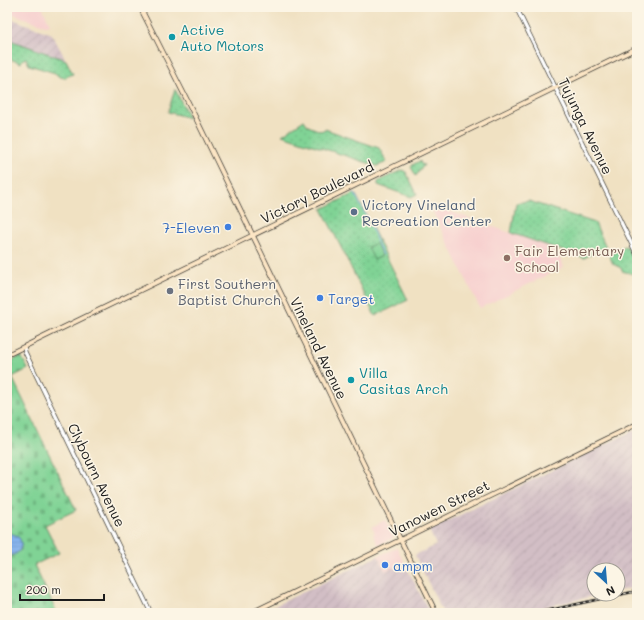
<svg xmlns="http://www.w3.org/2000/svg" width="644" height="620" font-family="Mali,sans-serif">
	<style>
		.built { fill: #f7d0cf }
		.industrial { fill: url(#industrial-furrows) }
		.grass { fill: url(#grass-dots); stroke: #4e7858 }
		.cemetery { fill: url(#cemetery-stones); stroke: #4e7858 }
		.garden { fill: #80d395; stroke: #4e7858 }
		.water { fill: url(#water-rules); stroke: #506885 }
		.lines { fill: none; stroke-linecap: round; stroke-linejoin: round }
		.stream { stroke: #84b3ee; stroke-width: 1 }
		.tertiary-casing { stroke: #3c3a35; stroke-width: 5 }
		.secondary-casing { stroke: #3c3a35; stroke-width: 5.5 }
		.tertiary { stroke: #fff; stroke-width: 3.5 }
		.secondary { stroke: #fce5c4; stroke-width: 4 }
		.rail-casing { stroke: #1c1c1c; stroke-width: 2.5 }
		.rail { stroke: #fcf5e5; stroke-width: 1; stroke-dasharray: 3; stroke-linecap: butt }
		.culture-dot { fill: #0f9aa8; stroke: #fcf5e5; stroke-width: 1.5 }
		.service-dot { fill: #5c6f8a; stroke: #fcf5e5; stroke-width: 1.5 }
		.shop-dot { fill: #3f7fe0; stroke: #fcf5e5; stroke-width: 1.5 }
		.education-dot { fill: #8d6e63; stroke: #fcf5e5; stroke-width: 1.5 }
		.worship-dot { fill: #6b7280; stroke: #fcf5e5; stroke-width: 1.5 }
		.labels { text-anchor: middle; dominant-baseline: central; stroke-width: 3; stroke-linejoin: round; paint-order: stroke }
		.culture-label { font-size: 14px; fill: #0d838f; stroke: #fcf5e5; text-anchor: start }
		.street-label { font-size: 14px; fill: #1c1c1c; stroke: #fcf5e5 }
		.service-label { font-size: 14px; fill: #4e5e75; stroke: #fcf5e5; text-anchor: start }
		.shop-label { font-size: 14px; fill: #366cbe; stroke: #fcf5e5; text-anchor: start }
		.education-label { font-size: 14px; fill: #785e54; stroke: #fcf5e5; text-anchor: start }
		.worship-label { font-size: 14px; fill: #5b616d; stroke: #fcf5e5; text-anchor: start }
	</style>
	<defs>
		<pattern id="industrial-furrows" width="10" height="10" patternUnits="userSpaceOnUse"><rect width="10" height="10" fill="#d2bec5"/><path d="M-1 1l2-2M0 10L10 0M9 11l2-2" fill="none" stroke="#b4a3a9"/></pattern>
		<pattern id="grass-dots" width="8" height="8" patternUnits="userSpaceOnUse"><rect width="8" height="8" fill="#80d395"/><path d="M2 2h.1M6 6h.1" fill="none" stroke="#6eb580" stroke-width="1.8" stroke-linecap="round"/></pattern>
		<pattern id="cemetery-stones" width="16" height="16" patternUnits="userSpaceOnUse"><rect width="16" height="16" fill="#80d395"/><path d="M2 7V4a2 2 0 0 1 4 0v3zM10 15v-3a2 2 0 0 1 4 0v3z" fill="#6eb580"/></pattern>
		<pattern id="water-rules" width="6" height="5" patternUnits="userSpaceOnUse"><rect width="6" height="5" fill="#84b3ee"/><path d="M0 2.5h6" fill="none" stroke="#7199cc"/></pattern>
	</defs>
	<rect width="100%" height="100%" fill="#fcf5e5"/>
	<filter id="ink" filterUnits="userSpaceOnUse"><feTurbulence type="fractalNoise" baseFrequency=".025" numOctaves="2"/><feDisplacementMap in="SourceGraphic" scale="8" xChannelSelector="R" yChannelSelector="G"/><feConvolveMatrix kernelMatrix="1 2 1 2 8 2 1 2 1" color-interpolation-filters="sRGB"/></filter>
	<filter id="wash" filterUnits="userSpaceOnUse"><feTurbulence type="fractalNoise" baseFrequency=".012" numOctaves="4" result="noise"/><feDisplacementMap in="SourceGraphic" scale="16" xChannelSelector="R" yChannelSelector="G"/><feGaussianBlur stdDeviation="0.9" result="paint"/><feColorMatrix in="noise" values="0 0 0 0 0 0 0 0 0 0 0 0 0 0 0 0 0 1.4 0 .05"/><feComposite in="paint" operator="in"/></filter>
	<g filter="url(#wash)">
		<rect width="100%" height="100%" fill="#f0e1c2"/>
		<g class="built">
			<polygon points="7,7 42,7 50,24 47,26 7,12"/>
			<polygon points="429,204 555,249 564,267 480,308"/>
			<polygon points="385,520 393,536 392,539 378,545 373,534 375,533 372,527"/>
			<polygon points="396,548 397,548 405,564 395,569 394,567 385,571 378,556"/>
		</g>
		<g class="industrial">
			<polygon points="7,17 52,34 66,60 7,39"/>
			<polygon points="637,429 637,587 618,591 618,570 594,570 594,594 603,594 517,613 443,613 415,555 436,545 429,530"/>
			<polygon points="378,556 385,571 394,567 395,569 405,564 430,613 260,613"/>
		</g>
		<g class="grass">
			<polygon points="7,39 66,60 73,74 64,78 58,76 55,73 29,65 26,58 22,60 21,63 7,58"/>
			<polygon points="175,89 189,118 168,112"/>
			<polygon points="304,120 308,126 321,131 325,129 379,148 387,162 377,166 282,135"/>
			<polygon points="420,161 421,164 424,165 416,176 411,167 412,165"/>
			<polygon points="402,170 406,172 417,194 411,197 378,185 378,182 379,181"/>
			<polygon points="355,193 408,300 375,316 322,209"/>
			<polygon points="529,201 595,223 606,247 584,258 511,233 516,203"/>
			<polygon points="625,246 628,247 637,267 637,275 622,271 621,268 613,264 609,255"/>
		</g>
		<polygon class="cemetery" points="21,356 28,369 12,377 76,510 45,525 59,553 34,565 57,613 7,613 7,363"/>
		<polygon class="garden" points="376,243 382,256 374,260 368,247"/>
		<path class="water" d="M7 534C26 531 26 558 7 555Z"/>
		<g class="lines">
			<path class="stream" d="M354 192 368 220C370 227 375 233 376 239 378 245 380 250 383 255"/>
		</g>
	</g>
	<g filter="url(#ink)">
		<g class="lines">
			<g class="tertiary-casing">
				<g id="tertiary">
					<polyline points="516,7 637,255"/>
					<polyline points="24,347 25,352 151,613"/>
				</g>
			</g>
			<g class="secondary-casing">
				<g id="secondary">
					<polyline points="140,7 189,104 436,613"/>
					<polyline points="7,355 637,48"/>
					<polyline points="251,613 637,424"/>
				</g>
			</g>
			<use href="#tertiary" class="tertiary"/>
			<use href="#secondary" class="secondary"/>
			<g class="rail-casing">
				<polyline id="rail" points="536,613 637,591"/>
			</g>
			<use href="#rail" class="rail"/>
		</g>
	</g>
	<g class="culture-dot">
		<circle cx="172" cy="37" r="4"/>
		<circle cx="351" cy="380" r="4"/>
	</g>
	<circle class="service-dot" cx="354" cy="212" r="4"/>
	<g class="shop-dot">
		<circle cx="228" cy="227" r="4"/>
		<circle cx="320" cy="298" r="4"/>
		<circle cx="385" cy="565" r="4"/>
	</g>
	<circle class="education-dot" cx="507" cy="258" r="4"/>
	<circle class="worship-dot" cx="170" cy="291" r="4"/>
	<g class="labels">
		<g class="culture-label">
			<text x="180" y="29">Active<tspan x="180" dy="16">Auto Motors</tspan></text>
			<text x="359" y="372">Villa<tspan x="359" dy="16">Casitas Arch</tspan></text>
		</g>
		<g class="street-label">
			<text transform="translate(586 126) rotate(64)">Tujunga Avenue</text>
			<text transform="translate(317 192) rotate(-26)">Victory Boulevard</text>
			<text transform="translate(319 348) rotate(64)">Vineland Avenue</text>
			<text transform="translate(97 475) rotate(64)">Clybourn Avenue</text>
			<text transform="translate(439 508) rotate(-26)">Vanowen Street</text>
		</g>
		<g class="service-label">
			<text x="362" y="204">Victory Vineland<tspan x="362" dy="16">Recreation Center</tspan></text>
		</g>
		<g class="shop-label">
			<text x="220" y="227" text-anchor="end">7-Eleven</text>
			<text x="328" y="298">Target</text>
			<text x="393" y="565">ampm</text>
		</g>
		<g class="education-label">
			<text x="515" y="250">Fair Elementary<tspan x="515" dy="16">School</tspan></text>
		</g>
		<g class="worship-label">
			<text x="178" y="283">First Southern<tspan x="178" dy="16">Baptist Church</tspan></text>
		</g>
	</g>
	<rect width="644" height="620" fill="none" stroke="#fcf5e5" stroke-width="24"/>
	<g transform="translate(606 582) rotate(154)"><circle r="19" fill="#fcf5e5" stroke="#a29e95"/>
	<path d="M0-3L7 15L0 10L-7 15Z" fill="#1f6fb2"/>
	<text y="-6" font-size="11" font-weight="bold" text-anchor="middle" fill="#1c1c1c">N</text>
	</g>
	<path d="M20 594v6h84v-6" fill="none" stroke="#1c1c1c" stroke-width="2"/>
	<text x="26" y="594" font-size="12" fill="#1c1c1c" stroke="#fcf5e5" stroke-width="3" paint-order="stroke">200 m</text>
</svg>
